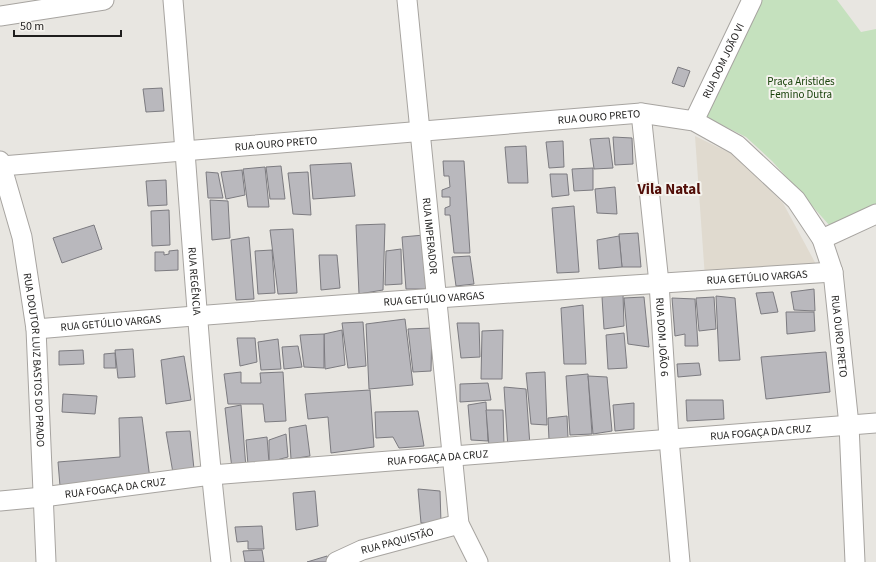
<svg xmlns="http://www.w3.org/2000/svg" width="876" height="562" font-family="'Source Sans 3',sans-serif">
	<style>
		.built { fill: #e0dacf }
		.green { fill: #c5e1be }
		.building { fill: #b9b8bd; stroke: #7c7b80 }
		.lines { fill: none; stroke-linecap: round; stroke-linejoin: round }
		.minor-casing { stroke: #a7a4a0; stroke-width: 21 }
		.minor { stroke: #fff; stroke-width: 19 }
		.labels { text-anchor: middle; dominant-baseline: central; stroke-width: 4; stroke-linejoin: round; paint-order: stroke }
		.street-label { font-size: 11px; fill: #1f1e1d; stroke: #f5f3ee }
		.park-label { font-size: 11px; fill: #18410a; stroke: #f5f3ee }
		.district-label { font-size: 15px; font-weight: bold; fill: #520e08; stroke: #f5f3ee }
	</style>
	<rect width="100%" height="100%" fill="#e8e6e1"/>
	<polygon class="built" points="695,136 734,155 783,203 818,268 705,278"/>
	<polygon class="green" points="758,0 837,0 861,32 876,29 876,204 830,226 772,161 746,137 706,117"/>
	<g class="building">
		<polygon points="678,67 690,71 684,87 672,83"/>
		<polygon points="162,88 164,111 146,112 143,89"/>
		<polygon points="613,137 632,138 633,164 615,165"/>
		<polygon points="609,138 613,168 594,169 590,139"/>
		<polygon points="563,141 564,167 549,168 546,142"/>
		<polygon points="526,146 528,183 508,183 505,147"/>
		<polygon points="443,161 464,161 470,253 454,253 450,215 445,215 445,208 450,206 450,197 442,197 442,190 450,187 449,176 444,176"/>
		<polygon points="351,163 355,196 313,199 310,165"/>
		<polygon points="281,166 285,199 270,199 266,167"/>
		<polygon points="265,167 269,207 248,207 243,169"/>
		<polygon points="593,168 593,190 574,191 572,169"/>
		<polygon points="242,170 245,195 226,199 221,172"/>
		<polygon points="206,172 218,173 223,198 208,198"/>
		<polygon points="308,172 311,215 293,214 288,173"/>
		<polygon points="550,174 567,174 569,195 552,197"/>
		<polygon points="166,180 167,205 148,206 146,181"/>
		<polygon points="615,187 617,214 597,213 595,189"/>
		<polygon points="210,200 228,201 230,238 212,240"/>
		<polygon points="574,206 579,272 557,273 552,208"/>
		<polygon points="169,210 170,245 152,246 151,211"/>
		<polygon points="385,224 383,290 359,294 356,225"/>
		<polygon points="94,225 102,249 62,263 53,238"/>
		<polygon points="293,229 297,293 278,294 270,230"/>
		<polygon points="638,233 641,267 622,267 619,234"/>
		<polygon points="424,235 428,289 406,289 402,237"/>
		<polygon points="619,236 622,267 599,269 597,240"/>
		<polygon points="249,237 254,299 236,300 231,240"/>
		<polygon points="401,249 402,284 385,285 386,251"/>
		<polygon points="178,250 178,270 155,271 155,252 164,252 164,255 169,254 169,251"/>
		<polygon points="272,250 275,293 258,294 255,251"/>
		<polygon points="319,255 337,255 340,288 321,290"/>
		<polygon points="470,256 474,284 456,286 452,257"/>
		<polygon points="814,289 815,311 794,310 791,292"/>
		<polygon points="773,292 778,312 761,314 756,293"/>
		<polygon points="623,294 624,326 604,329 602,297"/>
		<polygon points="716,296 735,298 740,360 719,361"/>
		<polygon points="644,297 649,347 628,344 624,298"/>
		<polygon points="714,297 716,329 699,331 696,298"/>
		<polygon points="672,298 695,299 698,346 685,346 685,334 675,336"/>
		<polygon points="583,305 586,364 564,364 561,308"/>
		<polygon points="786,312 814,312 815,331 787,334"/>
		<polygon points="405,319 413,385 369,389 366,324"/>
		<polygon points="363,322 366,366 348,368 342,323"/>
		<polygon points="457,323 479,323 480,357 461,358"/>
		<polygon points="432,328 431,371 413,372 408,329"/>
		<polygon points="342,330 345,365 325,369 324,334"/>
		<polygon points="503,330 502,379 481,379 482,331"/>
		<polygon points="624,333 627,368 608,369 606,335"/>
		<polygon points="324,334 324,368 304,367 300,335"/>
		<polygon points="237,338 255,338 257,362 240,366"/>
		<polygon points="278,339 281,369 261,370 258,342"/>
		<polygon points="298,346 302,367 284,369 282,347"/>
		<polygon points="133,349 135,377 118,378 115,350"/>
		<polygon points="83,350 84,364 59,365 59,351"/>
		<polygon points="826,352 830,392 766,399 761,357"/>
		<polygon points="115,353 116,368 104,368 104,354"/>
		<polygon points="184,356 191,400 166,404 161,360"/>
		<polygon points="699,363 701,375 678,377 677,364"/>
		<polygon points="241,372 241,383 261,383 260,373 283,372 286,421 265,422 263,404 228,404 224,374"/>
		<polygon points="545,372 547,425 531,424 526,373"/>
		<polygon points="588,374 592,434 570,435 566,376"/>
		<polygon points="588,376 607,377 612,431 593,434"/>
		<polygon points="488,383 491,400 460,402 460,384"/>
		<polygon points="504,387 526,389 530,446 508,449"/>
		<polygon points="370,390 374,447 331,453 328,417 308,419 305,394"/>
		<polygon points="63,394 97,396 95,414 62,412"/>
		<polygon points="686,400 723,400 724,419 687,421"/>
		<polygon points="486,402 488,441 471,440 468,405"/>
		<polygon points="634,403 634,429 615,431 613,405"/>
		<polygon points="241,405 246,468 232,469 225,408"/>
		<polygon points="486,410 503,410 504,445 489,446"/>
		<polygon points="418,411 424,446 399,448 393,437 376,438 375,412"/>
		<polygon points="567,416 568,438 549,440 548,418"/>
		<polygon points="142,417 150,479 60,486 58,462 120,457 119,418"/>
		<polygon points="306,425 310,456 291,459 289,428"/>
		<polygon points="190,431 194,469 173,473 166,432"/>
		<polygon points="286,434 288,457 269,462 269,440"/>
		<polygon points="267,437 269,462 248,465 246,440"/>
		<polygon points="418,489 440,491 441,523 421,523"/>
		<polygon points="315,491 318,526 296,530 293,493"/>
		<polygon points="262,526 264,549 248,549 248,541 237,542 235,527"/>
		<polygon points="262,550 264,562 245,562 243,551"/>
		<polygon points="327,556 330,562 307,562"/>
	</g>
	<g class="lines">
		<g class="minor-casing">
			<g id="minor">
				<path id="s1" d="M173 0C189 187 199 375 221 562"/>
				<path id="s2" d="M407 0 459 524 478 562"/>
				<polyline points="0,16 104,0"/>
				<path id="s3" d="M641 113 659 283 669 439 680 562"/>
				<path id="s4" d="M694 121 752 0"/>
				<path id="s5" d="M0 161 22 237 36 329 46 562"/>
				<path id="s6" d="M2 166 641 113 694 121 737 145 796 200 822 239 833 272 849 425 855 562"/>
				<polyline points="822,239 876,214"/>
				<path id="s7" d="M36 329C301 306 567 289 833 272"/>
				<path id="s8" d="M0 501 43 497 211 475 876 423"/>
				<path id="s9" d="M336 562 362 550 459 524"/>
			</g>
		</g>
		<use href="#minor" class="minor"/>
	</g>
	<g class="labels">
		<g class="street-label">
			<text stroke="none"><textPath href="#s4" startOffset="67">RUA DOM JOÃO VI</textPath></text>
			<text stroke="none"><textPath href="#s6" startOffset="599">RUA OURO PRETO</textPath></text>
			<text stroke="none"><textPath href="#s6" startOffset="275">RUA OURO PRETO</textPath></text>
			<text stroke="none"><textPath href="#s2" startOffset="237">RUA IMPERADOR</textPath></text>
			<text stroke="none"><textPath href="#s7" startOffset="723">RUA GETÚLIO VARGAS</textPath></text>
			<text stroke="none"><textPath href="#s1" startOffset="282">RUA REGÊNCIA</textPath></text>
			<text stroke="none"><textPath href="#s7" startOffset="399">RUA GETÚLIO VARGAS</textPath></text>
			<text stroke="none"><textPath href="#s7" startOffset="75">RUA GETÚLIO VARGAS</textPath></text>
			<text stroke="none"><textPath href="#s6" startOffset="971">RUA OURO PRETO</textPath></text>
			<text stroke="none"><textPath href="#s3" startOffset="225">RUA DOM JOÃO 6</textPath></text>
			<text stroke="none"><textPath href="#s5" startOffset="203">RUA DOUTOR LUIZ BASTOS DO PRADO</textPath></text>
			<text stroke="none"><textPath href="#s8" startOffset="764">RUA FOGAÇA DA CRUZ</textPath></text>
			<text stroke="none"><textPath href="#s8" startOffset="440">RUA FOGAÇA DA CRUZ</textPath></text>
			<text stroke="none"><textPath href="#s8" startOffset="116">RUA FOGAÇA DA CRUZ</textPath></text>
			<text stroke="none"><textPath href="#s9" startOffset="65">RUA PAQUISTÃO</textPath></text>
		</g>
		<g class="park-label">
			<text x="801" y="81">Praça Aristides<tspan x="801" dy="13">Femino Dutra</tspan></text>
		</g>
		<g class="district-label">
			<text x="669" y="189">Vila Natal</text>
		</g>
	</g>
	<path d="M14 30v6h107v-6" fill="none" stroke="#1f1e1d" stroke-width="2"/>
	<text x="20" y="30" font-size="12" fill="#1f1e1d" stroke="#f5f3ee" stroke-width="3" paint-order="stroke">50 m</text>
</svg>
